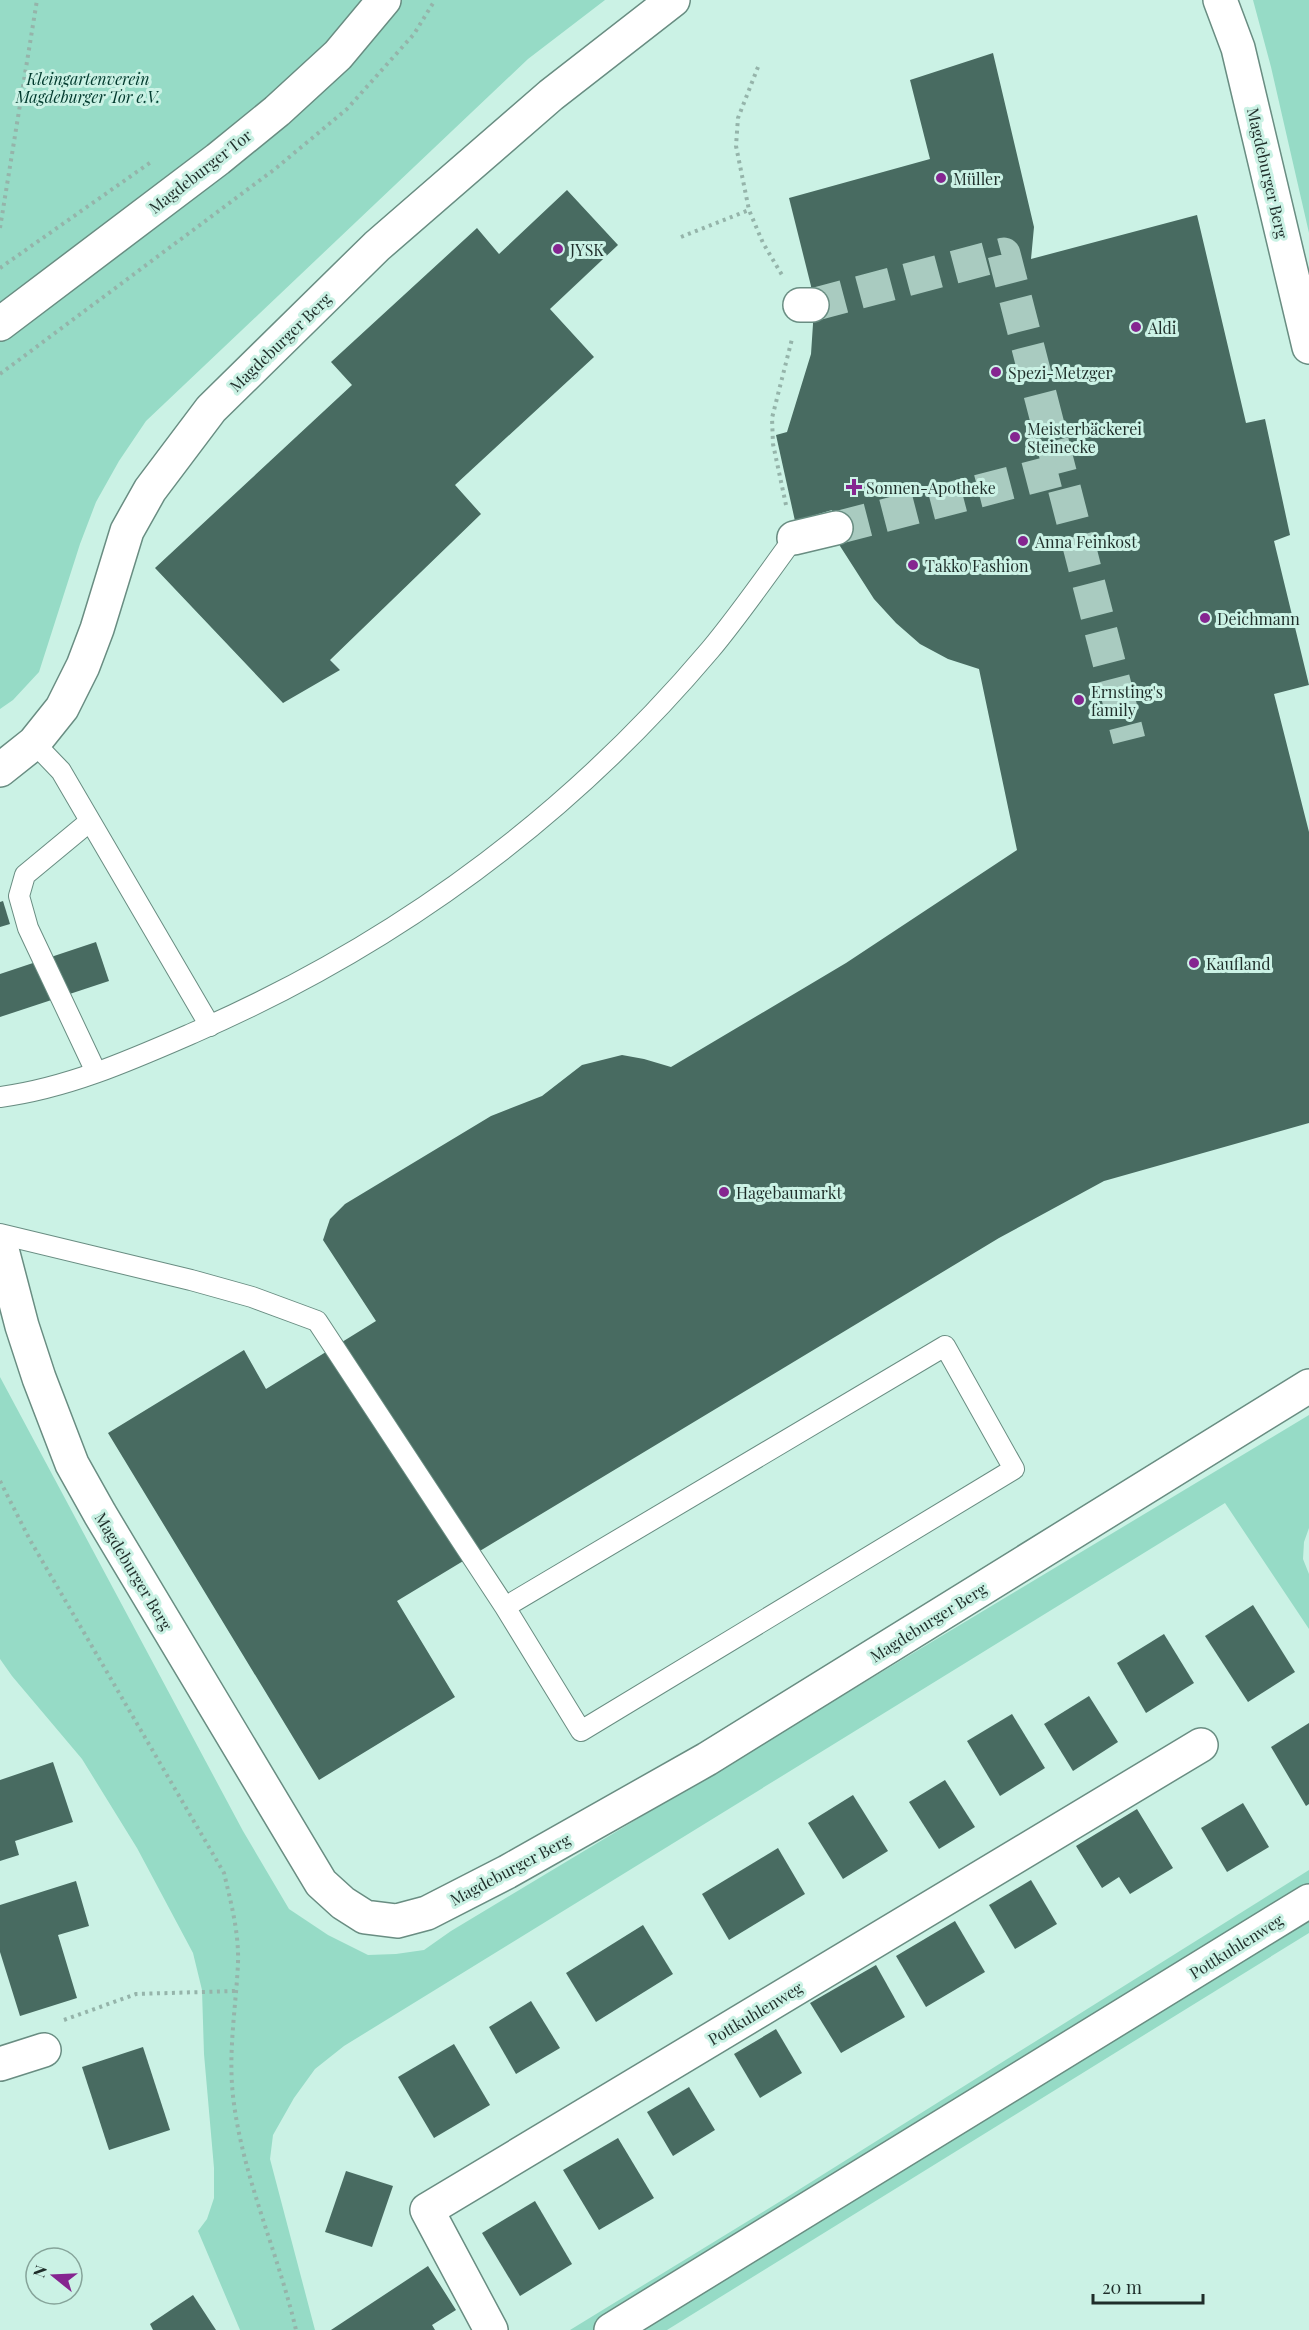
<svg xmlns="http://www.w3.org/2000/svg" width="1309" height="2330" font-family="'Playfair Display',serif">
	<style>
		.green { fill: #96dbc6 }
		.building { fill: #486b61 }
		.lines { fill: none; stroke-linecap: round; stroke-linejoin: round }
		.street-tunnel { stroke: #a9cbc0; stroke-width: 33; stroke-dasharray: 33 16; stroke-linecap: butt }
		.lane-casing { stroke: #698d82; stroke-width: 22 }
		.street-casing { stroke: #698d82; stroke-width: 36 }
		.secondary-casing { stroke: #698d82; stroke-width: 36 }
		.path { stroke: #95b4aa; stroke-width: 4; stroke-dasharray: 3 4.5; stroke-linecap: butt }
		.lane { stroke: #fff; stroke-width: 20 }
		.street { stroke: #fff; stroke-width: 33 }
		.secondary { stroke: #fff; stroke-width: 33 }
		.poi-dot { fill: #852590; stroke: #cbf2e5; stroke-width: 2 }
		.labels { text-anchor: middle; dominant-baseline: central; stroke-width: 6; stroke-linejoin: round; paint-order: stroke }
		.park-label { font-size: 16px; font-style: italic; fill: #01392d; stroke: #cbf2e5 }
		.street-label { font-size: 16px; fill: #1f2e2a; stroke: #cbf2e5 }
		.poi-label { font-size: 16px; fill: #1f2e2a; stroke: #cbf2e5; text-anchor: start }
	</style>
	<rect width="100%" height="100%" fill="#cbf2e5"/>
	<g class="green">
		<polygon points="0,0 605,0 528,59 146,421 119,461 96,502 80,544 39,672 13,700 0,709"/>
		<polygon points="1253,0 1309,0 1309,233 1271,67"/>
		<polygon points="0,1377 243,1831 289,1909 328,1935 368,1955 396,1954 424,1950 451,1931 1309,1415 1309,1528 1304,1542 1303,1559 1309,1574 1309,1629 1225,1503 344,2046 315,2069 294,2098 273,2135 270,2159 315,2330 240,2330 198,2231 207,2219 214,2198 214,2168 204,2054 202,1990 193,1953 137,1848 82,1759 12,1676 0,1659"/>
		<polygon points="1309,1870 1309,1933 667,2330 570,2330 784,2199"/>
	</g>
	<g class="building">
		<polygon points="993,53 1034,227 1031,259 1197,215 1246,423 1265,419 1290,535 1274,541 1309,685 1274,694 1309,832 1309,1123 1104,1181 999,1238 397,1601 455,1697 319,1780 108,1433 244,1350 266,1389 376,1321 323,1240 330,1219 345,1204 491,1116 542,1096 582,1065 622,1055 644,1059 671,1067 846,963 1017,850 979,669 948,659 920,644 896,623 874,599 840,546 832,510 795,521 776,435 787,432 811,354 813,324 811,286 789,198 930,159 910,80"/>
		<polygon points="567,190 618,245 550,309 594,357 455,485 481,514 330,660 340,670 283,703 155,568 352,385 331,362 477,228 499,254"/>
		<polygon points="3,901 10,924 0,927 0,902"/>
		<polygon points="96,942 109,981 0,1017 0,974"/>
		<polygon points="1253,1605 1295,1672 1248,1702 1205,1636"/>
		<polygon points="1164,1634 1194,1683 1146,1713 1117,1663"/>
		<polygon points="1089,1696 1118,1742 1073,1771 1044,1724"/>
		<polygon points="1012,1714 1045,1768 1000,1796 967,1741"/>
		<polygon points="1309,1723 1309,1804 1306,1806 1271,1747"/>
		<polygon points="53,1762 73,1822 15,1841 19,1855 0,1861 0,1780"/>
		<polygon points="945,1780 975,1827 939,1849 909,1802"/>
		<polygon points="853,1795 888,1851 843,1879 808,1823"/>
		<polygon points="1243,1803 1269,1847 1227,1872 1201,1828"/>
		<polygon points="1137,1809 1173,1868 1130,1894 1119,1877 1102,1888 1076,1846"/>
		<polygon points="778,1848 805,1894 729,1940 702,1894"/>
		<polygon points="1031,1880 1057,1924 1015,1949 989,1905"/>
		<polygon points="76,1881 89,1926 58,1935 77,1998 20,2016 0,1952 0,1905"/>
		<polygon points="955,1921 985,1972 926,2007 896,1956"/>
		<polygon points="643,1925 673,1974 596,2022 566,1973"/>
		<polygon points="876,1965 905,2017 841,2053 810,2003"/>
		<polygon points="531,2001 560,2048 516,2074 489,2027"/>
		<polygon points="776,2029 802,2073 760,2098 734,2054"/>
		<polygon points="454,2044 490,2105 434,2138 398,2077"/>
		<polygon points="143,2047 170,2130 109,2150 82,2067"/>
		<polygon points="689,2087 715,2130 673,2156 647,2112"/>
		<polygon points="618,2138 654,2198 599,2230 563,2170"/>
		<polygon points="346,2171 393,2186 372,2247 325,2232"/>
		<polygon points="535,2201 572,2264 520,2296 482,2233"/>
		<polygon points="428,2266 456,2310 432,2325 435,2330 331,2330"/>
		<polygon points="193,2295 216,2330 153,2330 150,2324"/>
	</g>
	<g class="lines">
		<g class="street-tunnel">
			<polyline points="812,305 1004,254 1129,740"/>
			<polyline points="836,528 1060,470"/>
		</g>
		<g class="lane-casing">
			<g id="lane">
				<polyline points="34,743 61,771 210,1026"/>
				<polyline points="89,822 25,875 19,896 28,928 96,1072"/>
				<path d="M0 1097C68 1088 131 1060 193 1033 395 945 568 818 710 650 740 614 766 576 794 538"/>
				<polyline points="0,1234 191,1280 252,1297 317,1321 505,1607 581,1731 1014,1469 945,1346 505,1607"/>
			</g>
		</g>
		<g class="street-casing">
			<g id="street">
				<polyline points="1220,0 1238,48 1309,347"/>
				<polyline points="800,305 812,305"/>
				<polyline points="794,538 836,528"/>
				<polyline points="0,770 34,743 62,708 83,666 97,629 127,531 150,490 211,409 377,246 551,95 673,0"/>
				<polyline points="0,1242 22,1326 39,1378 72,1464 100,1514 321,1883 343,1903 365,1917 397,1921 427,1913 507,1872 707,1759 1309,1386"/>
				<polyline points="0,2064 44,2050"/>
				<polyline points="491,2330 427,2210 1201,1745"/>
				<polyline points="611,2330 1309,1901"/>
			</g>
		</g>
		<g class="secondary-casing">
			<polyline id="secondary" points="0,324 218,159 277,111 338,55 384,0"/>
		</g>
		<g class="path">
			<polyline points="758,67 738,118 736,146 749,210 763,243 782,275"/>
			<polyline points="0,228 37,0"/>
			<polyline points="681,237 749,210"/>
			<polyline points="0,268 151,162"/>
			<polyline points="0,374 275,169 347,109 414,34 435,0"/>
			<polyline points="786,505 773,444 772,418 792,339"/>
			<path d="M0 1481 30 1540 224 1873C231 1903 239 1932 238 1963 236 2007 228 2051 233 2096 242 2176 278 2252 296 2330"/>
			<polyline points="64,2020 136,1994 235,1991"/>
		</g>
		<use href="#lane" class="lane"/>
		<use href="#street" class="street"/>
		<use href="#secondary" class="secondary"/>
	</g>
	<g class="poi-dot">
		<circle cx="941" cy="178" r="6"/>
		<circle cx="558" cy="249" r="6"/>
		<circle cx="1136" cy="327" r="6"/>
		<circle cx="996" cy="372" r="6"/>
		<circle cx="1015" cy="437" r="6"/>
		<path d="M851 478h6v6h6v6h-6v6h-6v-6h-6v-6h6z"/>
		<circle cx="1023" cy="541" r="6"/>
		<circle cx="913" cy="565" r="6"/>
		<circle cx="1205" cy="618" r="6"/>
		<circle cx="1079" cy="700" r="6"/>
		<circle cx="1194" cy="963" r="6"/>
		<circle cx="724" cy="1192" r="6"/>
	</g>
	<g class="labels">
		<g class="park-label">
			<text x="88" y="78">Kleingartenverein<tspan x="88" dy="18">Magdeburger Tor e.V.</tspan></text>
		</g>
		<g class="street-label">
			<text transform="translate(200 171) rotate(-38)">Magdeburger Tor</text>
			<text transform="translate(1268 173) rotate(77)">Magdeburger Berg</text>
			<text transform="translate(280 342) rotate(-44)">Magdeburger Berg</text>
			<text transform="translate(134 1571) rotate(59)">Magdeburger Berg</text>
			<text transform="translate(928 1622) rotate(-32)">Magdeburger Berg</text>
			<text transform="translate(510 1869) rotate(-28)">Magdeburger Berg</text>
			<text transform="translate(1236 1946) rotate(-32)">Pottkuhlenweg</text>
			<text transform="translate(755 2013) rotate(-31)">Pottkuhlenweg</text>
		</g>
		<g class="poi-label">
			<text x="953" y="178">Müller</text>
			<text x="570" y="249">JYSK</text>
			<text x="1148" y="327">Aldi</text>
			<text x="1008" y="372">Spezi-Metzger</text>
			<text x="1027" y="428">Meisterbäckerei<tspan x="1027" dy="18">Steinecke</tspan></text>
			<text x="866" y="487">Sonnen-Apotheke</text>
			<text x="1035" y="541">Anna Feinkost</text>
			<text x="925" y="565">Takko Fashion</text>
			<text x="1217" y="618">Deichmann</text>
			<text x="1091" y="691">Ernsting's<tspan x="1091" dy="18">family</tspan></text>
			<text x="1206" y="963">Kaufland</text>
			<text x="736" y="1192">Hagebaumarkt</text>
		</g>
	</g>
	<g transform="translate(54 2276) rotate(288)"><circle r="28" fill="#cbf2e5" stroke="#86a49a" stroke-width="1.5"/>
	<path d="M0-4.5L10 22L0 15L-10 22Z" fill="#852590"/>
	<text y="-9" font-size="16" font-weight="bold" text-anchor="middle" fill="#1f2e2a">N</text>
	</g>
	<path d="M1093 2294v9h110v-9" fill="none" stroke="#1f2e2a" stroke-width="3"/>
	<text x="1102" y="2294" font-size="18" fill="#1f2e2a" stroke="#cbf2e5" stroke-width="4.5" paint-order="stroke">20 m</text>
</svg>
